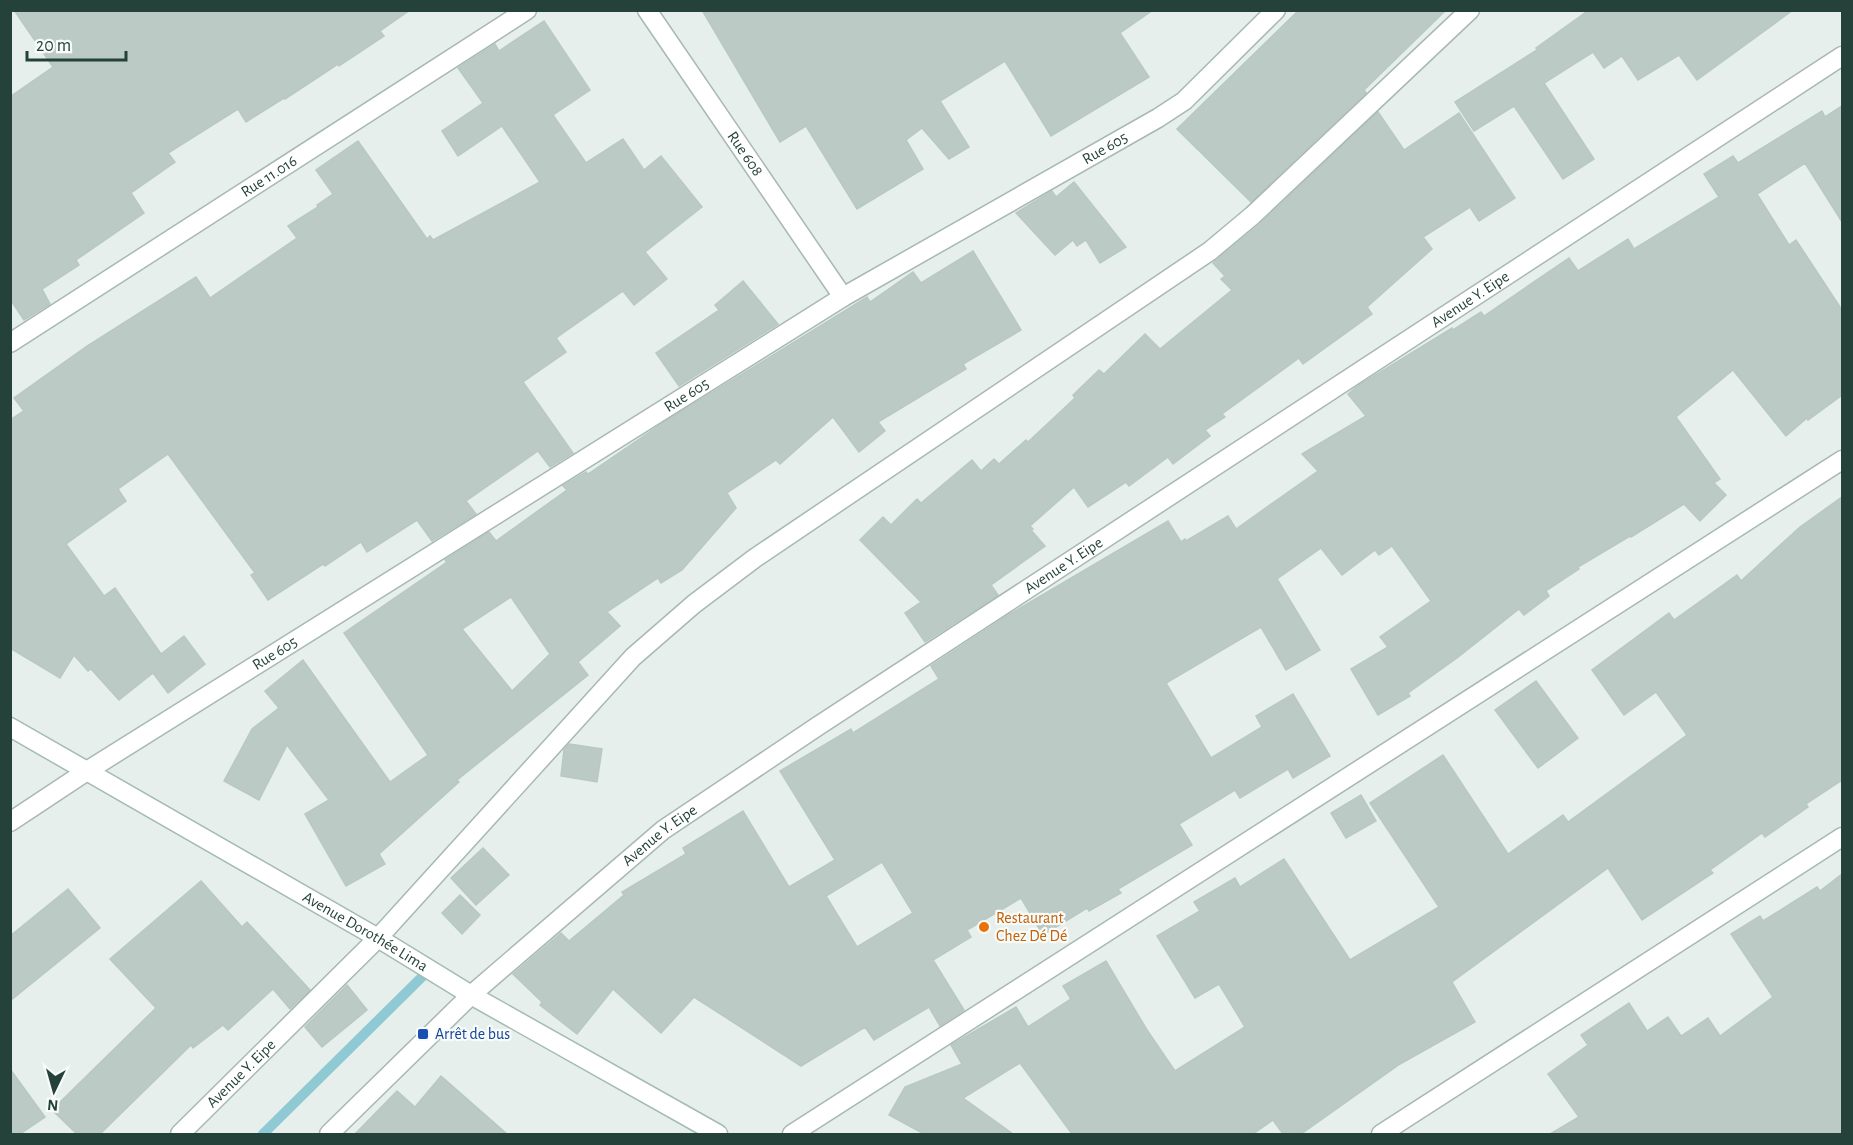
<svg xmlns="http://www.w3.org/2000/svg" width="1853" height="1145" font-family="'Alegreya Sans',sans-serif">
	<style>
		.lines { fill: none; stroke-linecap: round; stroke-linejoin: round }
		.stream { stroke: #8ec9d4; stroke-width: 10 }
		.building { fill: #bbcac4; stroke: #b8c9c2; stroke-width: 1.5; fill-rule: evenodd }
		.minor-casing { stroke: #a8b8b2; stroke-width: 21 }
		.secondary-casing { stroke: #a4bbb3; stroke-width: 21 }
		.minor { stroke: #fff; stroke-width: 18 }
		.secondary { stroke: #fff; stroke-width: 18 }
		.food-dot { fill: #e8710a; stroke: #f7fbf9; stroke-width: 2 }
		.transit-dot { fill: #1a4fb4; stroke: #f7fbf9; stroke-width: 2 }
		.labels { text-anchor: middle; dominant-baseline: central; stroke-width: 4.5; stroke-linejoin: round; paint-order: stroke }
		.street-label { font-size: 16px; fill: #24423a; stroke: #f7fbf9 }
		.food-label { font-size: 16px; fill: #c56008; stroke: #f7fbf9; text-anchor: start }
		.transit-label { font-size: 16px; fill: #164399; stroke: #f7fbf9; text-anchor: start }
	</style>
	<rect width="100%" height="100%" fill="#e6efeb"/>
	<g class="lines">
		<polyline class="stream" points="263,1134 427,972"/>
	</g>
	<g class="building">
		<polygon points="14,10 410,10 380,31 384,36 339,66 338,64 285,99 284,98 246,122 238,109 168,153 175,162 131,193 144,213 76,260 79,265 42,289 50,304 24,320 10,299 10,97 53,67"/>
		<polygon points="702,10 1153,10 1120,33 1149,77 1051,136 1005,61 940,101 969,147 949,159 922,128 906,140 923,169 857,209 806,126 780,142"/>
		<polygon points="1299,10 1446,10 1364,90 1366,93 1251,202 1177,129"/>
		<polygon points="1589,10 1793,10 1697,80 1679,55 1638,80 1622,56 1604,68 1593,52 1544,83 1594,159 1563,179 1514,106 1474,131 1455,102 1537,50 1536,48"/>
		<polygon points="544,21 590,90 553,115 586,163 623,139 644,170 661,156 702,207 645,252 667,279 634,305 623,291 556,338 566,352 523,382 573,453 550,467 538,451 466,501 476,514 432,541 417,520 367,552 361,542 325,566 323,564 268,600 251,575 255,573 168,454 118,489 126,501 66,544 104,596 115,588 161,654 184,636 205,664 168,693 153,673 119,700 91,669 88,671 74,655 60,678 10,648 10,420 24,411 14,398 87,346 196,277 210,298 297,238 288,226 318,207 317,205 333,194 316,170 358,141 427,239 430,236 433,240 540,182 502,126 458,156 442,131 483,103 458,68 495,44 499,51"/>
		<path d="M1842 106V222L1805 163 1757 194 1789 245 1796 240 1842 310V395L1808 420 1807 418 1786 436 1733 370 1676 417 1720 479 1714 483 1726 495 1700 521 1684 504 1631 537 1630 536 1578 567 1579 569 1546 591 1549 596 1524 615 1519 609 1457 658 1408 693 1410 696 1378 715 1351 669 1388 647 1380 637 1431 601 1392 546 1379 555 1375 550 1342 575 1321 548 1277 579 1320 650 1286 670 1261 627 1166 683 1211 758 1262 727 1256 716 1293 694 1330 756 1293 778 1288 769 1240 798 1235 790 1179 824 1192 845 1118 889 1121 893 1089 911 1087 908 1043 935 1021 898 967 930 971 937 933 960 964 1010 940 1026 929 1007 874 1040 865 1027 801 1066 694 997 661 1033 613 989 577 1034 540 1005 542 1002 513 974 561 933 569 941 624 895 622 892 686 854 683 848 743 811 789 887 835 860 780 771 851 729 853 733 939 679 931 666 1010 614 1168 521 1181 542 1185 539 1186 541 1228 516 1236 529 1318 471 1302 454 1366 416 1348 394 1359 385 1452 328 1453 330 1481 312 1484 316 1569 258 1578 271 1628 239 1634 249 1719 197 1704 174 1733 156 1738 163 1822 111 1825 117ZM882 862 913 913 857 947 826 896Z"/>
		<polygon points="1378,112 1404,150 1459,113 1515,198 1479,221 1470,207 1423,237 1432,249 1367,307 1372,314 1303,364 1299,358 1222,414 1225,417 1205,430 1210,436 1173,464 1168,457 1129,486 1126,482 1088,507 1074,487 1030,526 1033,529 1031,530 1045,546 991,585 998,595 925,642 905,613 921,602 860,540 883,517 891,525 917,499 921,503 972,460 981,471 994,459 999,464 1026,440 1028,442 1075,398 1073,395 1099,370 1104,374 1145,334 1160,349 1232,290 1221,279 1225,276 1213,263 1261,223"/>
		<polygon points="1074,182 1126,247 1100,263 1086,240 1077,246 1073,240 1055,255 1016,213 1052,191 1056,197"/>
		<path d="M973 251 1021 330 963 364 966 369 878 422 885 431 859 452 833 417 780 464 776 460 727 493 736 508 682 570 661 583 658 578 607 612 620 626 578 662 588 675 457 780 459 782 379 854 385 864 346 886 305 814 329 800 287 745 259 800 224 781 252 729 279 708 265 691 303 660 390 782 428 755 344 633 447 562 445 560 489 532 496 541 567 490 563 486 586 472 588 474 666 421 867 297 870 302 913 272 921 283ZM511 597 550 654 512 691 462 629Z"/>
		<polygon points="743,281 778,324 679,386 656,353 719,310 715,305"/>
		<polygon points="1842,497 1842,780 1806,804 1808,807 1765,837 1762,833 1710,870 1713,873 1642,920 1608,868 1452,982 1475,1022 1400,1064 1301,1134 1283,1134 1273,1120 1253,1134 1072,1134 1020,1063 963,1098 1013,1134 924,1134 889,1115 905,1087 962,1064 951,1045 1016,1007 1028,1027 1071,999 1063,986 1106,961 1147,1030 1175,1071 1245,1027 1219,984 1195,998 1157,936 1200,911 1194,902 1235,878 1240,887 1284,859 1350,960 1439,907 1370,803 1443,755 1508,854 1563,815 1568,822 1687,735 1656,692 1624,715 1592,670 1669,613 1674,620 1737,575 1741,581 1800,527"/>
		<polygon points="1536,681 1578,738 1538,768 1495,710"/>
		<polygon points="569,744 602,749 597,782 561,776 564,750"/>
		<polygon points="1361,795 1376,821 1346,838 1331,813"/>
		<polygon points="483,848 509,875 476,905 451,878"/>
		<polygon points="1842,874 1842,1134 1550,1134 1579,1117 1548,1074 1588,1045 1581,1035 1629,1003 1647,1031 1668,1017 1681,1036 1708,1018 1720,1036 1773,997 1731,934 1760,916 1763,921 1817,887 1820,891"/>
		<polygon points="201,881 242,927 247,922 310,990 290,1009 273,989 228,1030 223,1025 193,1048 191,1045 100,1134 77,1134 52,1110 156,1008 110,959"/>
		<polygon points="68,889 100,928 10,1001 10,936"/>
		<polygon points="460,895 480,915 462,934 442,913"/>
		<polygon points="347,985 367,1010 322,1047 305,1027"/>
		<polygon points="10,1069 45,1117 20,1134 10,1134"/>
		<polygon points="441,1076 507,1134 355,1134 397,1091 415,1107"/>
	</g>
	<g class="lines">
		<g class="minor-casing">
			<g id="minor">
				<path id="s1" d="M647 10 843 297"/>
				<path id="s2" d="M10 343 527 10"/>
				<path id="s3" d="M10 822 87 771 843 297 1158 118 1184 101 1276 10"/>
				<path id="s4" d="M180 1134 378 938 633 657 694 604 755 558 1210 251 1253 215 1470 10"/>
				<path id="s5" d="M329 1134 471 995 663 830 818 726 1842 56"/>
				<polyline points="792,1134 1842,460"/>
				<polyline points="1381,1134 1842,837"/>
			</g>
		</g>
		<g class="secondary-casing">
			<g id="secondary">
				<path id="s6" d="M10 727 378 938 471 995 718 1134"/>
			</g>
		</g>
		<use href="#minor" class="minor"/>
		<use href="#secondary" class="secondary"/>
	</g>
	<circle class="food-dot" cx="984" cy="927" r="6"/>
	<rect class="transit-dot" x="417" y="1028" width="12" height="12" rx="3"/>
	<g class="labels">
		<g class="street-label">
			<text stroke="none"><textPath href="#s3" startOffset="1286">Rue 605</textPath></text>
			<text stroke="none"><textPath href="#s1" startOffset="174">Rue 608</textPath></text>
			<text stroke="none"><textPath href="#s2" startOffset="308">Rue 11.016</textPath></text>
			<text stroke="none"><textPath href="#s5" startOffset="1418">Avenue Y. Eipe</textPath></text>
			<text stroke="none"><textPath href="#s3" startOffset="800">Rue 605</textPath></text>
			<text stroke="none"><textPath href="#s5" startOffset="932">Avenue Y. Eipe</textPath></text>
			<text stroke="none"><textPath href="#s3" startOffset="314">Rue 605</textPath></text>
			<text stroke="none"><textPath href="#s5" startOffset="446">Avenue Y. Eipe</textPath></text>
			<text stroke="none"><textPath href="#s6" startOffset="410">Avenue Dorothée Lima</textPath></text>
			<text stroke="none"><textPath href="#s4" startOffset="86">Avenue Y. Eipe</textPath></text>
		</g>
		<g class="food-label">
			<text x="996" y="918">Restaurant<tspan x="996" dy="18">Chez Dé Dé</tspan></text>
		</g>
		<g class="transit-label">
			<text x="435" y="1034">Arrêt de bus</text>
		</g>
	</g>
	<rect width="1853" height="1145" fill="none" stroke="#24423a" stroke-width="24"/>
	<g transform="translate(54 1091) rotate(185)" stroke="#f7fbf9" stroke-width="4.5" paint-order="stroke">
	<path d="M0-4.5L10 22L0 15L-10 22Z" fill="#24423a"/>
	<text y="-9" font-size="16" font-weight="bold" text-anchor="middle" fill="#24423a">N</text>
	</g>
	<path d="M27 51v9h99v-9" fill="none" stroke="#24423a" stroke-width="3"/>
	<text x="36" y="51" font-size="18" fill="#24423a" stroke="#f7fbf9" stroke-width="4.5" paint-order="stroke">20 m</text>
</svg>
